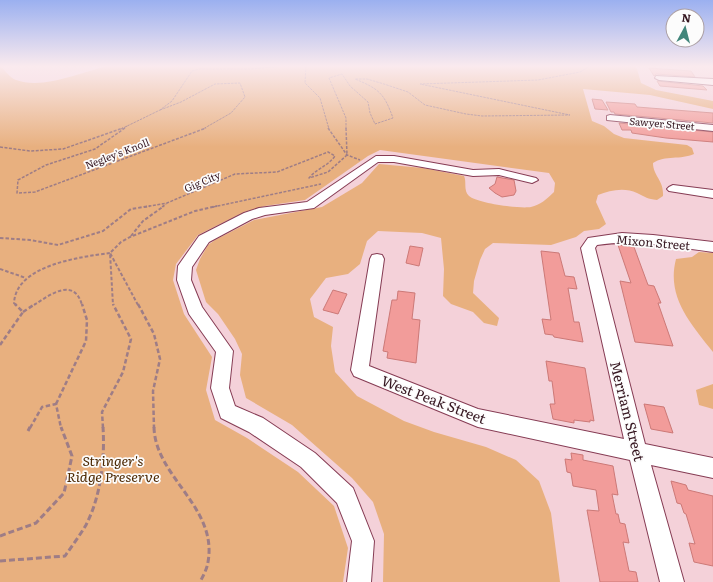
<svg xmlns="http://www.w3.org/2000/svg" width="713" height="582" font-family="Literata,serif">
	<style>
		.green { fill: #e8b07f }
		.building { fill: #f29c9a; stroke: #cc7977 }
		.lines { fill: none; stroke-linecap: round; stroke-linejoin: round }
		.street-casing { stroke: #863c54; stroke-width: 2 }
		.path-far4 { stroke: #9e7d86; stroke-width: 1; stroke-dasharray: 2.5 1; stroke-linecap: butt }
		.path-far3 { stroke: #9e7d86; stroke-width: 1.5; stroke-dasharray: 3 1.5; stroke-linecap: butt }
		.path-far2 { stroke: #9e7d86; stroke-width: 2; stroke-dasharray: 3.5 2; stroke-linecap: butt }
		.path-far1 { stroke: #9e7d86; stroke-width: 2.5; stroke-dasharray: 4.5 2.5; stroke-linecap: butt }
		.path { stroke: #9e7d86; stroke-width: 3; stroke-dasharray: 6 3; stroke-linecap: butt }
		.street { fill: #fff; fill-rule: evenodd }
		.labels { text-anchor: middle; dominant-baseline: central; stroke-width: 3.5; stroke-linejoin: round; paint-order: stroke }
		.far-street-label { font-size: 10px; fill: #351620; stroke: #fcfcfc }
		.street-label { font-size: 12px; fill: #351620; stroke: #fcfcfc }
		.near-street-label { font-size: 14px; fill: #351620; stroke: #fcfcfc }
		.near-park-label { font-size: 14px; font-style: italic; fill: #4b2700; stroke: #fcfcfc }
	</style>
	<rect width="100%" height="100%" fill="#f4d1d9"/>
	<g class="green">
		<path d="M0 66C5 70 10 78 16 80 43 90 81 72 108 66H634L637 69 641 83 656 90 713 101V109L650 95 583 89 592 121 604 126 614 134 624 138 687 145 692 148 694 154C681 160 665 155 653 163 653 176 664 180 663 196L657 200C647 199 646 197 637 193 625 187 610 190 598 195L596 202 606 224 599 229 584 231 576 237 551 245 493 243 485 249 480 260 474 281 473 293 499 318 497 326 484 323 473 312 451 304 443 296 444 269 441 238 422 233 378 231 367 241 360 264 348 274 326 278 310 299 314 317 333 327 331 346 335 372 357 396 404 421 434 432 486 447 516 460 539 481 551 513 560 582H383L384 534 373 502 352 478 292 425 246 398 240 375 242 354 235 339 218 314 206 302 196 270 200 259 208 245 215 240 254 220 322 207 362 183 379 164 423 168 464 176C467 182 463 190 469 196 477 203 519 209 531 207 540 205 547 199 554 192L555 183 549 173 380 150 368 156 305 200 265 206 244 212 198 235 176 264 173 280 184 314 212 357 206 390 215 420 247 438 298 472 334 506 348 548 343 582H0Z"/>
		<path d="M699 252 713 253V352C691 324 666 297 676 259L692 257Z"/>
		<polygon points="713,384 713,409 699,405 696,390"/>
	</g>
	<g class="building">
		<polygon points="649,68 691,71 695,77 656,74 654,76"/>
		<polygon points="657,81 703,86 707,90 660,86"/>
		<polygon points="592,99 602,100 608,110 595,109"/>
		<polygon points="606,102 635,104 637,107 713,113 713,123 615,114 614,112 611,112"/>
		<polygon points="619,123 713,132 713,142 666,138 632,133 631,130 622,130"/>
		<polygon points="497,177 514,180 516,191 514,195 502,197 495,193 489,188 495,184"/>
		<polygon points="618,245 634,247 648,285 654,286 661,303 658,303 673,346 635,342 620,281 631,283"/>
		<polygon points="410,246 423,248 419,266 406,263"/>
		<polygon points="541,251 559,253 565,276 574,277 577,289 568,288 574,322 579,322 583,342 554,337 553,335 545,334 542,319 551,320"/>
		<polygon points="333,290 347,294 338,314 323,310"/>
		<polygon points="398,291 415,293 412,319 420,320 416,363 387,358 388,352 383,351 392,300 397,300"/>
		<polygon points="546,361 585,368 594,421 590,420 590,422 574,420 574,423 553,419 550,404 555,404 552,381 549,381"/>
		<polygon points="644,404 664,407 673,433 651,429"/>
		<polygon points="571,453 583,455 583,460 613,466 618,495 612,494 616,514 618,514 620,523 625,524 629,543 623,542 629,571 636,572 638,582 600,582 587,510 599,511 596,490 573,486 571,473 567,472 565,459 572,460"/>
		<polygon points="671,481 686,485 688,490 713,496 713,566 694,562 689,543 695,544 686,514 684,513 681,504 677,503"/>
	</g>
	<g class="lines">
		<g class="street-casing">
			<g id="street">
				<polygon points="656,76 713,79 713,85 659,80 655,78"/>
				<polygon points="610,115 713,125 713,131 607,120 607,116"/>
				<polygon points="376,156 394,156 473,170 499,169 536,178 538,180 532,183 499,175 473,176 394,162 378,162 314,208 265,215 252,219 209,242 192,267 191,280 202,307 233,351 229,388 235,406 263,418 315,453 353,488 374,541 371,582 347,582 352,541 337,503 301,467 249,432 221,418 211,388 216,352 189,314 177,280 178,266 199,236 244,213 259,208 307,202"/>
				<polygon points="673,185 713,190 713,198 669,191 667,189 669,187"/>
				<path d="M622 233 653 235 713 242V252C675 247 636 239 597 245L595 248 645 444 713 458V478L651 465 684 582H660L630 460 478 427 354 376 351 370 370 259 372 255 377 254 382 255 384 259 369 366 478 409 624 439 581 248 588 238Z"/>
			</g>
		</g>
		<g class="path-far4">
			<polyline points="306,66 305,83 320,98 329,129"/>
			<polyline points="160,110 181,102 215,84 240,83 245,97 231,113 203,129"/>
			<polyline points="121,129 160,110 172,101 192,71 199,69 250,69 285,66"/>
			<polyline points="123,129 127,126"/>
			<path d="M346 129V118L329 78 342 74 350 86 368 102 370 113 375 124 393 118C384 93 379 89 355 79H367L384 84 408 92 425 105 466 114 482 116 570 115 420 84 538 80 580 72 590 66"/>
		</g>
		<g class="path-far3">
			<polyline points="125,128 95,149 46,165 18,180 17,193 35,192 206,128"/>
			<polyline points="328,128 347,155 360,160"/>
			<polyline points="346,128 347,155"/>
			<polyline points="0,147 30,151 63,149 123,128"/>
			<path d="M144 207 167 203 235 174 277 172 328 152 335 156C328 166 316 169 309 178L328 172 347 155"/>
			<polyline points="162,207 166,204"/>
			<polyline points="213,207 321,184"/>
		</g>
		<g class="path-far2">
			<polyline points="131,236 143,221 164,206"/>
			<polyline points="0,238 30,240 58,245 103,231 131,209 150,206"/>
			<polyline points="0,269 26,278"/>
			<path d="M16 305 14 303C16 265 80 257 110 253L113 305"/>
			<path d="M34 305C51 294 74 277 82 305"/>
			<polyline points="138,305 110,253 121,242 130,237 195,211 217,206"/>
		</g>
		<g class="path-far1">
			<polyline points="138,304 154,334 160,359 153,391 154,428"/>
			<polyline points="23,312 35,304"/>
			<polyline points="0,345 23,312 15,304"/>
			<polyline points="56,404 86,341 87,320 82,304"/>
			<polyline points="30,428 42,407 56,404 61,428"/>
			<polyline points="103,428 102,412 123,372 131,339 113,304"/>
		</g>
		<g class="path">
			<path d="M154 427C155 477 218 507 208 562 207 569 203 576 200 582"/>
			<polyline points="28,431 30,427"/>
			<polyline points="0,536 36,523 64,493 72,456 61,427"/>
			<path d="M0 561 65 556C72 546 80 535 86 525 101 496 105 459 103 427"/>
		</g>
		<use href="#street" class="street"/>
	</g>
	<linearGradient id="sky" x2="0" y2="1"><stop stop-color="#9bb0f0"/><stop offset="0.45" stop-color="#faeaee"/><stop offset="1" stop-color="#faeaee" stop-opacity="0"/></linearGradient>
	<rect width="713" height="147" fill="url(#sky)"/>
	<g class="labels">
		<g class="far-street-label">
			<text transform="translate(662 123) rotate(5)">Sawyer Street</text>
			<text transform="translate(117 153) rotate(-21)">Negley's Knoll</text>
			<text transform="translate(202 181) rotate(-23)">Gig City</text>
		</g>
		<g class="street-label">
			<text transform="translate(653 242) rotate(5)">Mixon Street</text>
		</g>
		<g class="near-street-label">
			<text transform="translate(434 399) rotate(21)">West Peak Street</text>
			<text transform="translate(628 411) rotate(76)">Merriam Street</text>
		</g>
		<g class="near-park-label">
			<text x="113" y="460">Stringer's<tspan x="113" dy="16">Ridge Preserve</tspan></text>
		</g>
	</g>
	<g transform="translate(685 28) rotate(7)"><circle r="19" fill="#fcfcfc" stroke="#aca0a4"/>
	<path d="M0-3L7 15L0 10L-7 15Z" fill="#42867b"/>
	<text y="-6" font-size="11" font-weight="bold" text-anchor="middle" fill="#351620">N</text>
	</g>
</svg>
